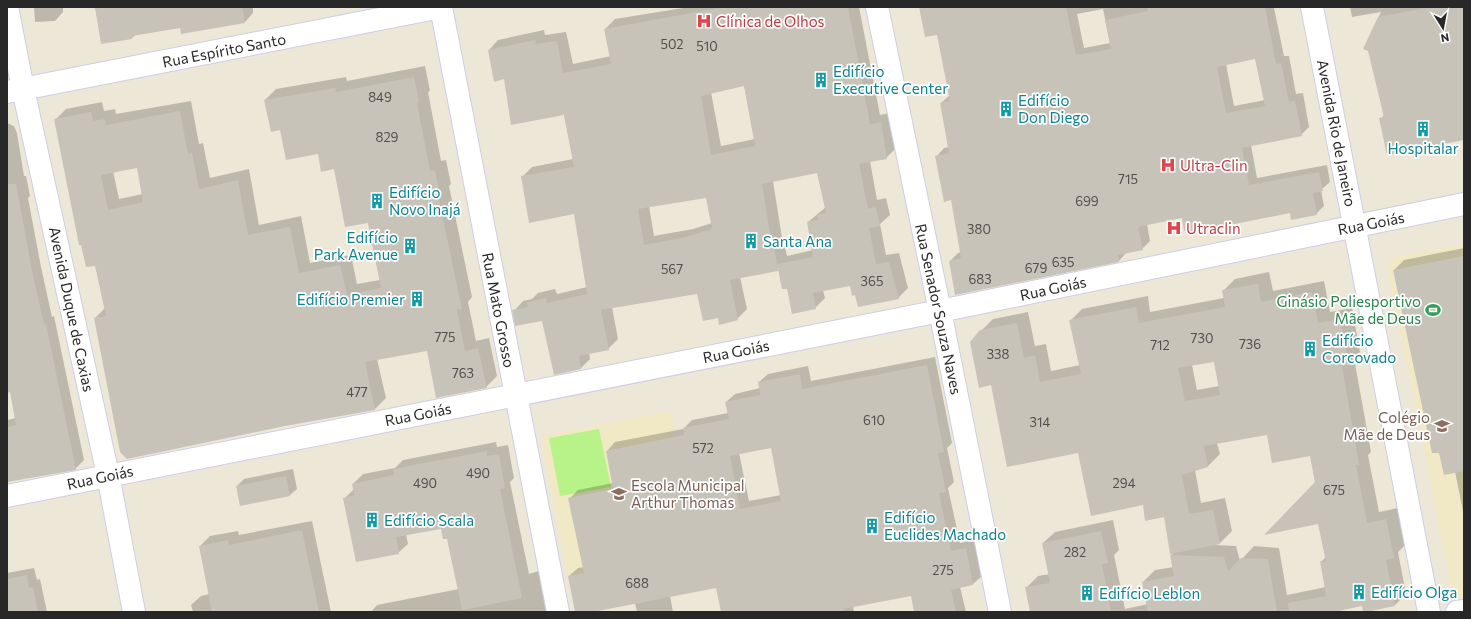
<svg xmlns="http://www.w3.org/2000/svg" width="1471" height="619" font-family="Commissioner,sans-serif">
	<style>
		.education { fill: #f1e9c5 }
		.pitch { fill: #b7f388 }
		.shadow { fill: #0003; fill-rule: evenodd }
		.building { fill: #c8c3b8; fill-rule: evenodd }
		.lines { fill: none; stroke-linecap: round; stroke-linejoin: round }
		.secondary-casing { stroke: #cdcee4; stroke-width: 24 }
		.secondary { stroke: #fff; stroke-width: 22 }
		.labels { text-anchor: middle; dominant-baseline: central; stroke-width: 3.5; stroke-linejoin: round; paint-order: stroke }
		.number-label { font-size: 13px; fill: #504f4c }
		.health-label { font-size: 15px; fill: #be3a42; stroke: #fff; text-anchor: start }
		.street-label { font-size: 15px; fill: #282828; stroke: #fff }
		.culture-label { font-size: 15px; fill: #0d838f; stroke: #fff; text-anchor: start }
		.leisure-label { font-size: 15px; fill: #27864d; stroke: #fff; text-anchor: end }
		.education-label { font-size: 15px; fill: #785e54; stroke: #fff; text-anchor: end }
	</style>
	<rect width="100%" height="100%" fill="#ede7d8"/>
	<g class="education">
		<polygon points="1464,244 1464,596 1457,597 1451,587 1387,265 1394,257"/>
		<polygon points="670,411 697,551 568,576 541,436"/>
	</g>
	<polygon class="pitch" points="599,429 611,487 560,496 549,438"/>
	<g class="shadow">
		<polygon points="34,7 63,7 63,12 55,21 35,22"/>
		<polygon points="95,7 253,7 253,13 245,22 180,26 135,35 132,38 102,43"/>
		<path d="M689 7H859L880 115 890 113 896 148 886 158 870 161 877 200 886 198 890 215 880 224 886 255 899 253 908 288 898 298 856 294 851 285 823 290 825 298 815 308 788 287 779 268 740 277 747 309 737 319 719 317 698 293 612 307 618 339 608 349 589 353 590 359 581 368 542 320 514 311 523 301 532 299 538 293 555 289 557 294 587 287 575 213 522 177 532 167 573 159 564 114 505 78 489 50 498 40 544 30 545 35 566 32 573 64 611 56 605 29 615 19ZM744 85 755 139 721 146 711 92ZM818 172 826 207 808 222 813 250 787 256 783 238H782L773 181ZM707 196 712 223 693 229 654 236 649 206Z"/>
		<path d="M920 7H1276L1274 8 1284 56H1289L1296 94 1303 93 1309 127 1301 135 1251 145 1257 178 1327 165 1330 182 1321 190 1324 206 1316 214 1291 212 1183 217 1147 224 1150 241 1142 249 1126 253 1119 261H950L958 253 961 252 952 199 937 156 944 148 949 147 941 103 950 95 938 34ZM1103 9 1110 43 1084 48 1077 14ZM1256 58 1265 100 1234 106 1226 64Z"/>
		<polygon points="1350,7 1464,7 1464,139 1381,119 1384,115 1369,50 1364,49 1381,12 1352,17"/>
		<path d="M425 66 430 91 428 92 441 161 446 160 451 184 449 186 472 297 468 302 476 341 489 338 497 376 486 387 427 350 377 359 386 398 375 409 285 425 95 318 105 308 96 264 55 120 66 109 102 102 104 111 115 109 116 114 191 101 199 144 203 143 210 178 249 169 259 225 301 216 310 263 351 255 357 284 380 280 368 222 335 168 318 152 280 128 265 100 276 89 346 77 347 81ZM138 167 143 194 119 199 113 171Z"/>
		<polygon points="7,123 14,126 17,133 24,176 26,176 30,196 28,198 41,267 52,317 54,316 84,460 75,469 7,481 7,420 16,418 11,391 7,392"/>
		<polygon points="1464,248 1464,517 1455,471 1394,270 1404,260"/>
		<path d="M1269 272 1273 291 1324 281 1330 312 1352 308 1360 352 1354 358 1371 452 1368 455 1379 512 1398 508 1405 545 1398 552 1406 594 1394 606 1363 605 1328 612H1031L1026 588 1038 576 1050 574 1043 543 1055 532 1113 520 1119 550 1114 555 1125 609 1148 604 1143 582 1155 570 1174 567 1171 555 1174 552 1164 516 1144 504 1079 452 981 331 993 319 1028 312 1035 346 1046 344 1051 371 1080 365 1070 321 1082 309 1148 296 1150 312 1224 298 1223 291 1235 279ZM1214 361 1219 386 1197 390 1192 365ZM1268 434 1311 455 1326 557 1321 562 1326 587 1287 595 1279 548 1254 546 1240 561 1236 546 1215 545 1220 543 1232 531 1225 498 1201 503 1195 470 1208 466 1220 454 1217 443Z"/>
		<path d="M935 357 952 443 947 448 954 482 948 488 960 543 974 540 982 576 973 584 960 587 966 612H915L912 595 853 606 854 612H722L717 587 670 596 673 612H637L635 603 588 612H576L569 576 578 568 584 567 569 499 578 490 613 483 607 451 615 442 683 429 692 420 728 413 726 402 735 394 760 388 759 382 768 374 808 366 811 381ZM772 447 781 495 749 501 739 453Z"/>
		<polygon points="496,442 497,447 508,445 514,478 510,482 529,574 539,571 547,612 371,612 377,605 459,589 448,537 441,528 406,534 408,544 398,553 344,499 354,489 353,484 363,474 395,468 403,460"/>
		<polygon points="293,469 297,489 290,495 237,486 244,479"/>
		<polygon points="312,521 331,612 193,612 191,605 201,596 209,594 200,546 210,536 238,531 239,535"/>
		<polygon points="34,568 37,580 40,579 47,612 7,612 7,573"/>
	</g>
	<g class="building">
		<polygon points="95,7 242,7 245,23 181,34 180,28 132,36 132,39 101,44"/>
		<path d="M724 7H848L870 124 881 122 887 159 859 164 868 209 876 207 880 226 869 228 876 264 889 262 899 299 858 307 855 295 852 296 850 286 813 293 816 309 792 314 787 289H782L777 264 813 257 807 222 818 220 817 215 826 213 817 173 762 184 772 247H774L778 271 730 280 738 320 719 325 718 318 703 321 697 294 601 310 609 350 579 356 581 369 554 375 542 321 515 326 512 310 528 307 527 302 546 298 547 303 587 294 574 214 529 223 521 176 574 167 564 115 511 125 504 79 494 82 488 50 535 40 536 44 557 41 563 73 611 64 604 29ZM744 86 755 146 711 155 701 96ZM706 198 712 229 682 238 644 245 638 209Z"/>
		<path d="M919 7H1066L1076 55 1111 49 1105 20 1148 11 1147 7H1265L1276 64 1281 63 1289 102 1295 101 1302 136 1242 148 1249 185 1319 172 1323 191 1313 193 1317 215 1291 220 1290 213 1205 230 1184 231 1182 218 1138 227 1143 250 1118 255 1119 262 955 295 949 261 961 258 951 200 944 202 935 156 949 153 940 103 950 101 937 35 925 37ZM1255 59 1265 106 1226 113 1217 67Z"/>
		<polygon points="1431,7 1464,7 1464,140 1387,155 1379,118 1384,117 1368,51 1363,49 1378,17"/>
		<path d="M414 77 419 102 417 103 430 171 435 170 440 195 438 196 462 309 457 310 465 351 478 348 487 388 436 398 427 351 365 362 375 410 285 426 127 459 120 452 94 318 106 316 95 266 86 267 81 245H79L54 119 91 112 93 121 105 119 106 125 180 111 188 154 192 153 199 189 238 180 248 235 290 227 299 273 340 265 347 295 381 288 368 223 345 227 334 169 321 172 318 154 286 160 280 130 271 132 264 100 335 88 336 92ZM137 168 143 202 108 210 101 175Z"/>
		<polygon points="7,184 16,184 33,276 44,324 46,324 76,470 7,482 7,427 16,425 10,392 7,393"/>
		<polygon points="1464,256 1464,471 1444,475 1439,453 1432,453 1393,270"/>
		<path d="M1258 284 1261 302 1312 292 1318 323 1340 319 1349 365 1342 366 1359 465H1356L1367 523 1386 519 1394 558 1386 560 1395 606 1366 612H1363L1362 606 1334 612H1289L1288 603 1326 596 1320 561 1326 562 1318 524 1264 535 1315 482 1310 456 1272 463 1267 435 1204 446 1208 467 1182 475 1189 514 1213 510 1220 544 1170 554 1164 517 1145 521 1143 505 1091 516 1078 453 1007 467 991 385 979 388 970 342 980 330 1017 323 1024 358 1035 355 1040 382 1081 374 1069 320 1136 307 1139 323 1225 307 1222 290ZM1214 362 1220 395 1185 401 1178 368Z"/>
		<path d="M927 365 944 452 938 453 946 492 939 493 951 551 966 548 973 585 951 590 956 612H914L911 596 843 609 844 612H721L716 588 593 612H575L568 576 584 573 568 498 613 489 606 451 684 435 683 428 729 419 725 402 760 395 758 382 800 374 802 389ZM771 448 781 501 740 509 730 456Z"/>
		<polygon points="487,451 487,456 499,454 505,488 500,489 522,598 462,610 447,539 443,539 441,529 396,537 399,554 356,562 343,498 354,495 352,484 394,475 393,469"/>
		<polygon points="286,476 290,496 240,506 236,486"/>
		<polygon points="302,530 319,612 212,612 199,546 228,540 229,545"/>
		<polygon points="1101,531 1108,563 1102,564 1111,612 1030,612 1025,587 1050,583 1042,543"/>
		<polygon points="1170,555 1224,557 1228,571 1241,558 1268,559 1277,612 1148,612 1142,582 1174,576"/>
		<polygon points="27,575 29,588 33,587 38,612 7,612 7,579"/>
	</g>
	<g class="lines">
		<g class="secondary-casing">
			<g id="secondary">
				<polyline points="7,7 23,89 108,475 134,612"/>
				<polyline points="441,7 558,612"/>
				<polyline points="877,7 940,311 1000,612"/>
				<polyline points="1312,7 1429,612"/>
				<polyline points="7,92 441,7"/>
				<polyline points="7,496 940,311 1464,204"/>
				<polyline points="1457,612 1464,611"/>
			</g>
		</g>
		<use href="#secondary" class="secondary"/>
	</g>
	<defs>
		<g id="hospital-bare" transform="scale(1.2)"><path d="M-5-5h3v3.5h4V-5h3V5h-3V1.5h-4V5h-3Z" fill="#e0444e" stroke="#fff" stroke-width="2.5" paint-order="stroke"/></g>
		<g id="building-bare" transform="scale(1.2)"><path d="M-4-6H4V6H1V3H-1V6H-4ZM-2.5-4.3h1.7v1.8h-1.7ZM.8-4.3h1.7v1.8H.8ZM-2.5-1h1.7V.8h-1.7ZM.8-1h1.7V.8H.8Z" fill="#0f9aa8" stroke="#fff" stroke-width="2.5" paint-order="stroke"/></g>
		<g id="stadium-bare" transform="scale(1.2)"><path d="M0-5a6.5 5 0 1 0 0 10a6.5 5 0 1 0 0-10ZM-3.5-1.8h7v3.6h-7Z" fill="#2e9e5b" stroke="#fff" stroke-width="2.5" paint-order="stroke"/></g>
		<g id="school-bare" transform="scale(1.2)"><path d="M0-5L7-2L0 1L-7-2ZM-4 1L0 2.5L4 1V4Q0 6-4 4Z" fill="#8d6e63" stroke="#fff" stroke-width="2.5" paint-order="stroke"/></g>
	</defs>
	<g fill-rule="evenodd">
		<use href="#hospital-bare" x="704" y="21"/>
		<use href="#building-bare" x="821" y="80"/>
		<use href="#building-bare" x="1006" y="109"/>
		<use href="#building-bare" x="1423" y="129"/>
		<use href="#hospital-bare" x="1168" y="165"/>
		<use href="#building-bare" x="377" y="201"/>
		<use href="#hospital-bare" x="1174" y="228"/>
		<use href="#building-bare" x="751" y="241"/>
		<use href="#building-bare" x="410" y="246"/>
		<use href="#building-bare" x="417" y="299"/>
		<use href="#stadium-bare" x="1433" y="310"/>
		<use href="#building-bare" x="1310" y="349"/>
		<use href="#school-bare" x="1442" y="426"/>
		<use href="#school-bare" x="619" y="494"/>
		<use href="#building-bare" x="372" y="520"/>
		<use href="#building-bare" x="872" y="526"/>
		<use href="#building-bare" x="1359" y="592"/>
		<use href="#building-bare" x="1087" y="593"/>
	</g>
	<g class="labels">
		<g class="number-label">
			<text x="672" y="44">502</text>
			<text x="707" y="46">510</text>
			<text x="380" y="97">849</text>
			<text x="387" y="137">829</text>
			<text x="1128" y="179">715</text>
			<text x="1087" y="201">699</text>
			<text x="979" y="229">380</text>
			<text x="1063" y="262">635</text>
			<text x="1036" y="268">679</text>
			<text x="672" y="269">567</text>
			<text x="980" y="279">683</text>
			<text x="872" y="281">365</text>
			<text x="445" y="337">775</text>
			<text x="1202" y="338">730</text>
			<text x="1250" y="344">736</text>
			<text x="1160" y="345">712</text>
			<text x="998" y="354">338</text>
			<text x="463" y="373">763</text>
			<text x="357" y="392">477</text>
			<text x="874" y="420">610</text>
			<text x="1040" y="422">314</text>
			<text x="703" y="448">572</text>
			<text x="478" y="473">490</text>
			<text x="425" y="483">490</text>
			<text x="1124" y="483">294</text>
			<text x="1334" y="490">675</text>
			<text x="1075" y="552">282</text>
			<text x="943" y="570">275</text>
			<text x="637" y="583">688</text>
		</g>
		<g class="health-label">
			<text x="716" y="21">Clínica de Olhos</text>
			<text x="1180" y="165">Ultra-Clin</text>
			<text x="1186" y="228">Utraclin</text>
		</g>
		<g class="street-label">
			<text transform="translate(224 50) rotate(-11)">Rua Espírito Santo</text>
			<text transform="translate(1337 133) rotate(79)">Avenida Rio de Janeiro</text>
			<text transform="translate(1371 223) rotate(-11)">Rua Goiás</text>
			<text transform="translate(1053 288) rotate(-12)">Rua Goiás</text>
			<text transform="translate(72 309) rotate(78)">Avenida Duque de Caxias</text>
			<text transform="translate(939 309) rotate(78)">Rua Senador Souza Naves</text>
			<text transform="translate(499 310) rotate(79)">Rua Mato Grosso</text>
			<text transform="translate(736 351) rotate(-11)">Rua Goiás</text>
			<text transform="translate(418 414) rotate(-11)">Rua Goiás</text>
			<text transform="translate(100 477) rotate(-12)">Rua Goiás</text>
		</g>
		<g class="culture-label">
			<text x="833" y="71">Edifício<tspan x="833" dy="17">Executive Center</tspan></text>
			<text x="1018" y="100">Edifício<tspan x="1018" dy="17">Don Diego</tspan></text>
			<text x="1423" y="148" text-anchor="middle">Hospitalar</text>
			<text x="389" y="192">Edifício<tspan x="389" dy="17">Novo Inajá</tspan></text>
			<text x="398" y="237" text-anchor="end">Edifício<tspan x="398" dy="17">Park Avenue</tspan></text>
			<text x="763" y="241">Santa Ana</text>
			<text x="405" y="299" text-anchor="end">Edifício Premier</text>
			<text x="1322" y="340">Edifício<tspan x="1322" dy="17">Corcovado</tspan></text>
			<text x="884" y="517">Edifício<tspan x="884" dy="17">Euclides Machado</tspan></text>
			<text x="384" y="520">Edifício Scala</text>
			<text x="1371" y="592">Edifício Olga</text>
			<text x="1099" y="593">Edifício Leblon</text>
		</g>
		<g class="leisure-label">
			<text x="1421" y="301">Ginásio Poliesportivo<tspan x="1421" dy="17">Mãe de Deus</tspan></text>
		</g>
		<g class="education-label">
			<text x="1430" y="417">Colégio<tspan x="1430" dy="17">Mãe de Deus</tspan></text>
			<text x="631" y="485" text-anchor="start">Escola Municipal<tspan x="631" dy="17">Arthur Thomas</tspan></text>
		</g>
	</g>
	<rect width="1471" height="619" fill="none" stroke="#282828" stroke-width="16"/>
	<g transform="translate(1443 28) rotate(169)" stroke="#ffffff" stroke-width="3" paint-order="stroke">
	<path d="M0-3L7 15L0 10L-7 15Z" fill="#282828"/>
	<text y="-6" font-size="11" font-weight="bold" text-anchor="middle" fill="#282828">N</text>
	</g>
</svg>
